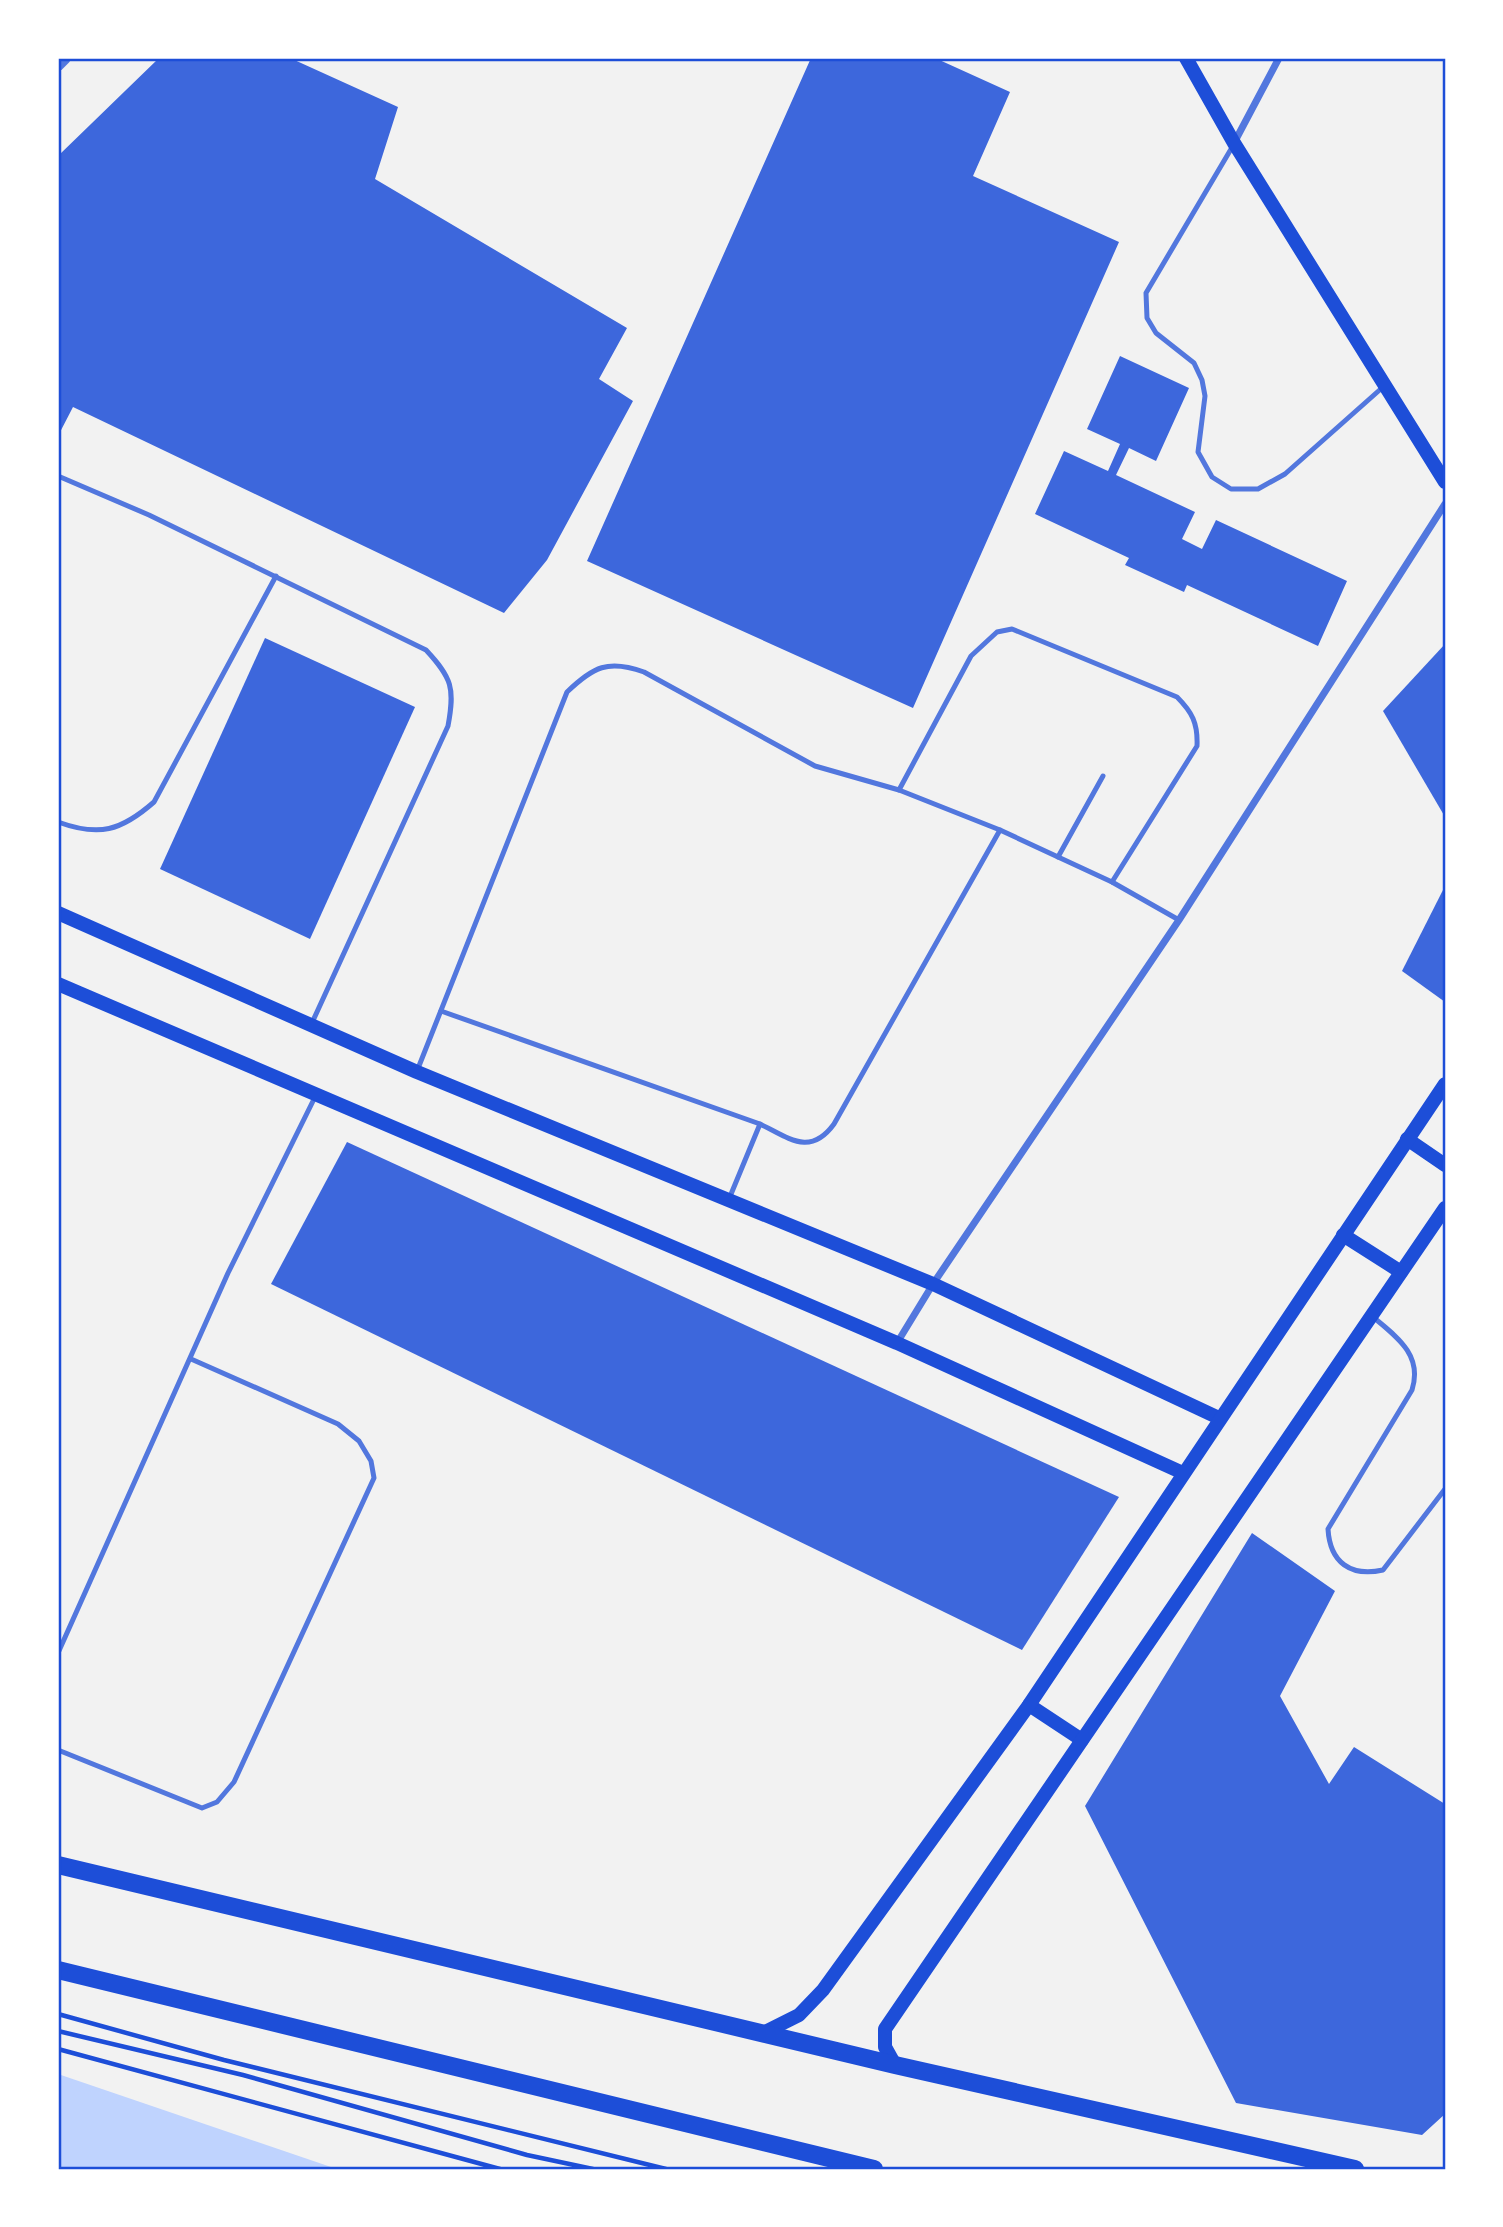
<svg xmlns="http://www.w3.org/2000/svg" width="1503" height="2227" font-family="'PT Sans Narrow',sans-serif">
	<style>
		.water { fill: #bfd3fe }
		.building { fill: #3d67dc }
		.lines { fill: none; stroke-linecap: round; stroke-linejoin: round }
		.path { stroke: #1d4ed8; stroke-width: 4.5 }
		.service { stroke: #5277de; stroke-width: 5 }
		.minor { stroke: #5277de; stroke-width: 7 }
		.tertiary { stroke: #5277de; stroke-width: 12 }
		.secondary { stroke: #1d4ed8; stroke-width: 14 }
		.primary { stroke: #1d4ed8; stroke-width: 18 }
		.neatline { fill: none; stroke: #1d4ed8; stroke-width: 2.5 }
	</style>
	<rect width="100%" height="100%" fill="#f2f2f2"/>
	<polygon class="water" points="58,2074 331,2167 343,2169 58,2169"/>
	<g class="building">
		<polygon points="159,58 290,58 398,107 375,179 627,328 599,379 633,401 547,560 504,613 73,407 58,436 58,156"/>
		<polygon points="811,58 935,58 1010,92 973,176 1119,242 913,708 587,561"/>
		<polygon points="1120,356 1189,388 1156,461 1129,448 1116,475 1195,512 1182,539 1202,549 1216,520 1347,581 1318,646 1187,585 1184,592 1125,565 1129,558 1035,514 1064,451 1108,471 1120,444 1087,429"/>
		<polygon points="265,638 415,707 310,939 160,869"/>
		<polygon points="1445,644 1445,817 1383,711"/>
		<polygon points="1445,886 1445,1002 1402,971"/>
		<polygon points="347,1142 1119,1497 1022,1650 271,1284"/>
		<polygon points="1252,1533 1335,1591 1280,1696 1329,1784 1354,1747 1445,1804 1445,2114 1422,2135 1236,2103 1085,1806"/>
	</g>
	<g class="lines">
		<g class="path">
			<polyline points="58,2014 224,2060 666,2169"/>
			<polyline points="58,2031 243,2075 527,2155 593,2169"/>
			<polyline points="58,2049 500,2169"/>
		</g>
		<g class="service">
			<polyline points="1234,144 1146,293 1147,318 1156,333 1194,363 1202,380 1205,396 1198,452 1212,477 1231,489 1258,489 1285,474 1383,387"/>
			<path d="M58 476 149 515 426 650C452 678 455 688 448 726L311 1025"/>
			<path d="M899 790 971 656 997 632 1012 629 1177 697C1192 712 1198 723 1197 746L1112 882"/>
			<path d="M58 822C99 837 121 831 154 802L276 576"/>
			<polyline points="1058,857 1103,776"/>
			<path d="M441 1011 760 1124C789 1138 810 1157 834 1124L1000 830"/>
			<path d="M417 1071 567 692C593 667 608 659 644 672L815 766 899 790 1000 830 1112 882 1179 920"/>
			<polyline points="729,1199 760,1124"/>
			<path d="M1373 1317C1397 1337 1423 1355 1412 1390L1328 1529C1330 1563 1351 1577 1383 1570L1445 1489"/>
			<polyline points="58,1653 228,1273 316,1095"/>
			<polyline points="58,1750 202,1808 217,1802 234,1782 374,1478 371,1461 359,1441 338,1424 191,1359"/>
		</g>
		<g class="minor">
			<polyline points="1234,143 1279,58"/>
			<polyline points="897,1343 933,1284 1179,920 1445,504"/>
		</g>
		<polyline class="tertiary" points="58,65 65,58"/>
		<g class="secondary">
			<polyline points="1186,58 1234,143 1445,482"/>
			<polyline points="58,913 417,1072 933,1284 1219,1418"/>
			<polyline points="58,984 897,1343 1183,1473"/>
			<polyline points="1407,1139 1445,1165"/>
			<polyline points="1343,1235 1401,1272"/>
			<polyline points="1029,1705 1082,1740"/>
			<polyline points="763,2033 799,2015 823,1990 1029,1705 1445,1084"/>
			<polyline points="895,2065 885,2047 885,2029 1445,1208"/>
		</g>
		<g class="primary">
			<polyline points="58,1865 895,2065 1355,2169"/>
			<polyline points="58,1970 874,2169"/>
		</g>
	</g>
	<rect width="1503" height="2227" fill="none" stroke="#ffffff" stroke-width="119"/>
	<rect x="60" y="60" width="1384" height="2108" class="neatline"/>
</svg>
